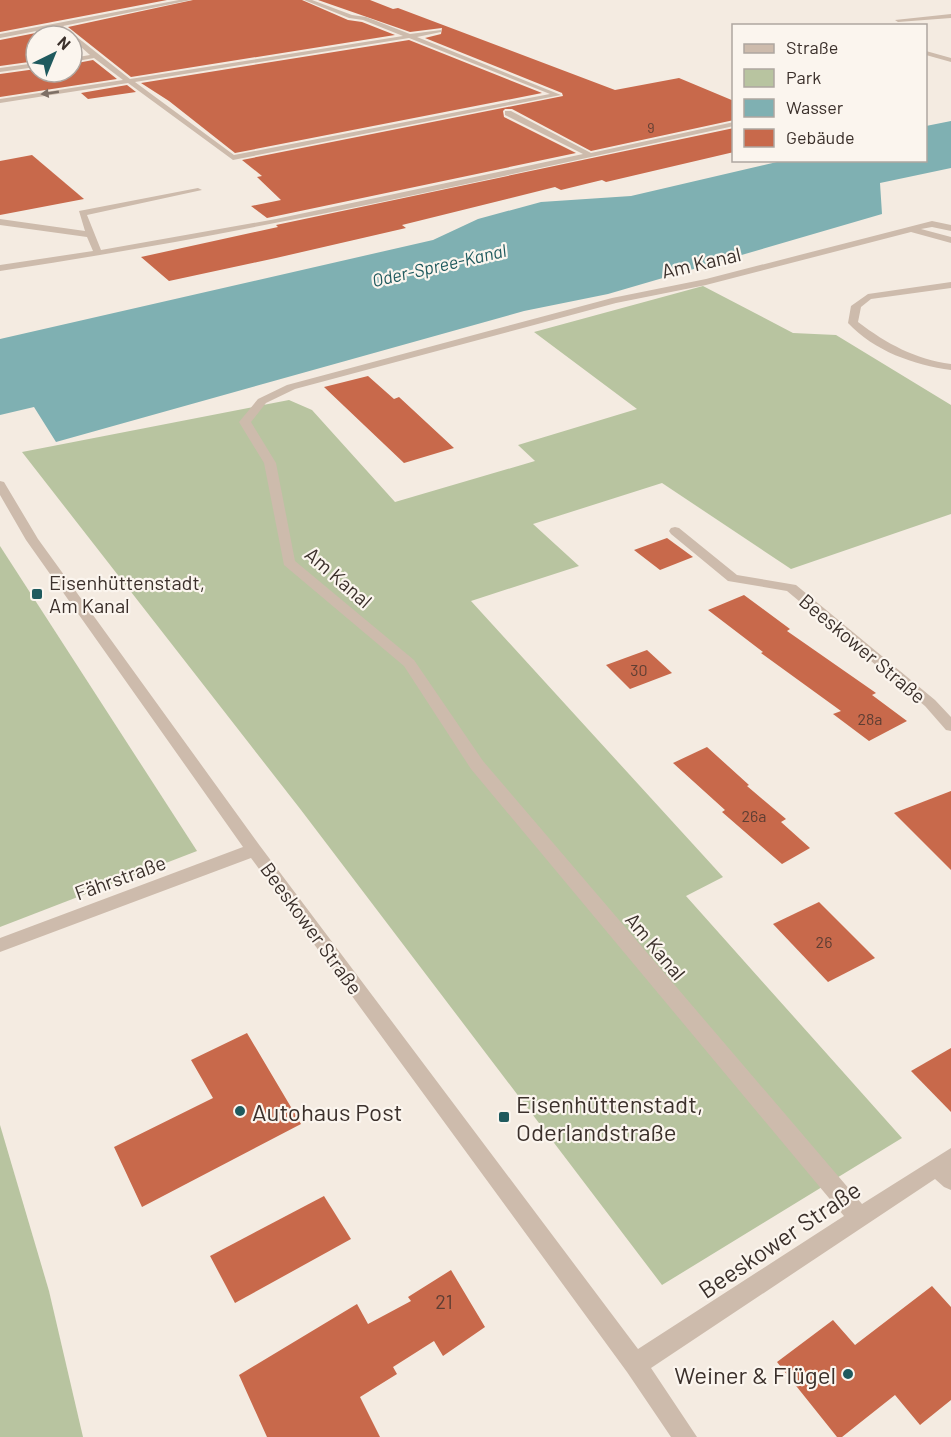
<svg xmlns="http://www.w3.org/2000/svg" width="951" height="1437" font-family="Barlow,sans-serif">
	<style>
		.green { fill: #b8c4a0 }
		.water { fill: #7fb0b2 }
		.building { fill: #c8694b }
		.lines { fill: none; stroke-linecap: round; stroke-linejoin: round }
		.minor { fill: #cdbbac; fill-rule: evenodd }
		.oneway { fill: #7d6f65 }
		.poi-dot { fill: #1f5a5e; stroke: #fbf5ee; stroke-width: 2 }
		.labels { text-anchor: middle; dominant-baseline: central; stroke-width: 4.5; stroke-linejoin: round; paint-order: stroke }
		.far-number-label { font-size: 14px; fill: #5e3e33 }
		.number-label { font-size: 16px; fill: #5e3e33 }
		.far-water-label { font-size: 18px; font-style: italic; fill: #1f5a5e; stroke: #fbf5ee }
		.street-label { font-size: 20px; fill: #3b302b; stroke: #fbf5ee }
		.poi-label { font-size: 20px; fill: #3b302b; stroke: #fbf5ee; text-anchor: start }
		.near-number-label { font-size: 20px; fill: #5e3e33 }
		.near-poi-label { font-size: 24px; fill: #3b302b; stroke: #fbf5ee; text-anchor: start }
		.near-street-label { font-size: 24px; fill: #3b302b; stroke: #fbf5ee }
	</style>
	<rect width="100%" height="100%" fill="#f4ebe1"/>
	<g class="green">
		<polygon points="703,286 793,333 836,335 951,405 951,514 791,569 662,483 533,524 579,566 471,601 723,877 686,896 902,1138 662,1285 301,810 22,452 289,400 312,410 395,502 535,461 518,445 637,409 534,332"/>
		<polygon points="0,546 197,851 0,927"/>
		<polygon points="0,1125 49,1291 83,1437 0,1437"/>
	</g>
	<polygon class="water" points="951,121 951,168 880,183 882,214 608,294 524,311 56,442 34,407 0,415 0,339 433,240 478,219 541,202 631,196 781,161 926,160 926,126"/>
	<g class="building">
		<polygon points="0,0 167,0 0,32"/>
		<polygon points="193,0 302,0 348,20 362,22 395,35 131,77 68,27"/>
		<polygon points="318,0 370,0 393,9 398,8 615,90 679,78 734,101 734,120 591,151 512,109 505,109 503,111 504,117 576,153 267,218 251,206 281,200 257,177 262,176 242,160 563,96 562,93 425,38 441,34 442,28 410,32"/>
		<polygon points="56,29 64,36 36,36 36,61 0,66 0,40"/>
		<polygon points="409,40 542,93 235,153 169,101 141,83"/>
		<polygon points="93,60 117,79 0,97 0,74 36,69 36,72 72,72 72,64"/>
		<polygon points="127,85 136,92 88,99 81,93"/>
		<polygon points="734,128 734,152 606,182 602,180 561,190 555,187 402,225 406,228 276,258 169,281 141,257 278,227 276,225"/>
		<polygon points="32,155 84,199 0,215 0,161"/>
		<polygon points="368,376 394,399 399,397 454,448 404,463 324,387"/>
		<polygon points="667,538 693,557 660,570 634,550"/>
		<polygon points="744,595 790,629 787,631 876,693 872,695 907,721 869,741 833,714 841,711 761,653 763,652 708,610"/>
		<polygon points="647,650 672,673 630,689 606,665"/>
		<polygon points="707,747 749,785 747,786 786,819 781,822 810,848 782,864 722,812 725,810 673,763"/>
		<polygon points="951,791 951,870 894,813"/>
		<polygon points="819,902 875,958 828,982 773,924"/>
		<polygon points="247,1033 301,1124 142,1207 114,1147 213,1098 191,1060"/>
		<polygon points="951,1048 951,1112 911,1071"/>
		<polygon points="324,1196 351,1239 235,1303 210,1256"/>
		<polygon points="451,1270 485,1327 443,1356 434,1341 393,1367 397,1374 360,1397 380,1437 267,1437 239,1375 357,1304 368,1324 411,1301 408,1297"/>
		<polygon points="932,1286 951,1307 951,1400 920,1425 895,1395 842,1437 837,1437 777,1362 833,1320 855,1345"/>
	</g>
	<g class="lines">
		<g class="minor">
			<path d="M179 0H191L63 26 130 79 403 36 363 20 349 18 304 0H312L352 15 366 17 410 34 441 30V32L417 37 561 95 233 160 128 83 0 103V99L123 80 94 58 72 62V58L90 55 72 39V36H68L57 27 0 38V34ZM409 38 550 94 234 155 135 82Z"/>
			<polygon points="951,14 951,18 898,22 895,20"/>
			<polygon points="926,51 951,58 951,62 926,55"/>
			<polygon points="36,63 36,67 0,72 0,68"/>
			<path d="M505 111H511L591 153 734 122V126C490 179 246 234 0 271V265L93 251 87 237 0 225V219L85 231 79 211 198 188 202 190 87 215 101 250 276 219 583 154 505 115Z"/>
			<polygon points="932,221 951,225 951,231 932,227 921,229 951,237 951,243 911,232 706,285 616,303 295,389 266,403 251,422 276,463 295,561 414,660 483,761 862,1204 951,1148 951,1190 944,1187 935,1179 651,1368 697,1437 671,1437 627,1372 251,858 0,952 0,938 243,847 26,540 0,495 0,481 4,482 38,539 260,846 638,1349 844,1216 471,769 404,666 284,565 264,463 239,422 258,399 287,385 612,298 706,279"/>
			<path d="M951 282V288L871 299 861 307 858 322C887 344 915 359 951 364V370C914 365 874 351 848 323L851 306 868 294Z"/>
			<polygon points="675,527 679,528 737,575 796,585 935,700 951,717 951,731 946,730 925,706 787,591 728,581 671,534 669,531 671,528"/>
		</g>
	</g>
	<defs><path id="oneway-solid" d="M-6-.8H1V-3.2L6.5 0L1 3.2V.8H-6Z" transform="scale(1.5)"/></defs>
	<use class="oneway" href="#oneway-solid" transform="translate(50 93) rotate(172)"/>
	<g class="poi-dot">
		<rect x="31" y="588" width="12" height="12" rx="3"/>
		<circle cx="240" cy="1111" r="6"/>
		<rect x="498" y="1111" width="12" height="12" rx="3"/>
		<circle cx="848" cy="1374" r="6"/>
	</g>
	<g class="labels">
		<g class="far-number-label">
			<text x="651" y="127">9</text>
		</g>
		<g class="number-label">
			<text x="639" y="669">30</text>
			<text x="870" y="718">28a</text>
			<text x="754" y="815">26a</text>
			<text x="824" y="941">26</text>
		</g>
		<g class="far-water-label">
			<text transform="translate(439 265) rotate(-13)">Oder-Spree-Kanal</text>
		</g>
		<g class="street-label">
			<text transform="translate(701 262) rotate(-13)">Am Kanal</text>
			<text transform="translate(339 577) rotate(41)">Am Kanal</text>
			<text transform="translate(863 648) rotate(40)">Beeskower Straße</text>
			<text transform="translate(120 877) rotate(-20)">Fährstraße</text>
			<text transform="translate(312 928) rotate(54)">Beeskower Straße</text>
			<text transform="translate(656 946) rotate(50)">Am Kanal</text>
		</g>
		<g class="poi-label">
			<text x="49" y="582">Eisenhüttenstadt,<tspan x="49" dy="23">Am Kanal</tspan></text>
		</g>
		<g class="near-number-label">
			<text x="444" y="1301">21</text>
		</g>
		<g class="near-poi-label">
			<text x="516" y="1103">Eisenhüttenstadt,<tspan x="516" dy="28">Oderlandstraße</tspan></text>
			<text x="252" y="1111">Autohaus Post</text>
			<text x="836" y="1374" text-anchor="end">Weiner &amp; Flügel</text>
		</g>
		<g class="near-street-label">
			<text transform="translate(779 1239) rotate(-34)">Beeskower Straße</text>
		</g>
	</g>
	<rect x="732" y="24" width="195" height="138" fill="#fbf5ee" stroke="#aea6a0" stroke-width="1.5"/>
	<rect x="744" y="44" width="30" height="9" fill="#cdbbac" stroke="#aea6a0" stroke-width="1.5"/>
	<text x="786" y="54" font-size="18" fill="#3b302b">Straße</text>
	<rect x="744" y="69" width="30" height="18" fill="#b8c4a0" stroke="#aea6a0" stroke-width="1.5"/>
	<text x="786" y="84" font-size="18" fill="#3b302b">Park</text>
	<rect x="744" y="99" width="30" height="18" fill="#7fb0b2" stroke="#aea6a0" stroke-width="1.5"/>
	<text x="786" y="114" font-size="18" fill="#3b302b">Wasser</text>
	<rect x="744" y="129" width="30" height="18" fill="#c8694b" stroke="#aea6a0" stroke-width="1.5"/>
	<text x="786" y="144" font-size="18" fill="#3b302b">Gebäude</text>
	<g transform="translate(54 54) rotate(43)"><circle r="28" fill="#fbf5ee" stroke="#aea6a0" stroke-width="1.5"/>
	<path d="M0-4.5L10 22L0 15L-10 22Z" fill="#1f5a5e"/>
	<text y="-9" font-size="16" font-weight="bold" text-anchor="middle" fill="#3b302b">N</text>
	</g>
</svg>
